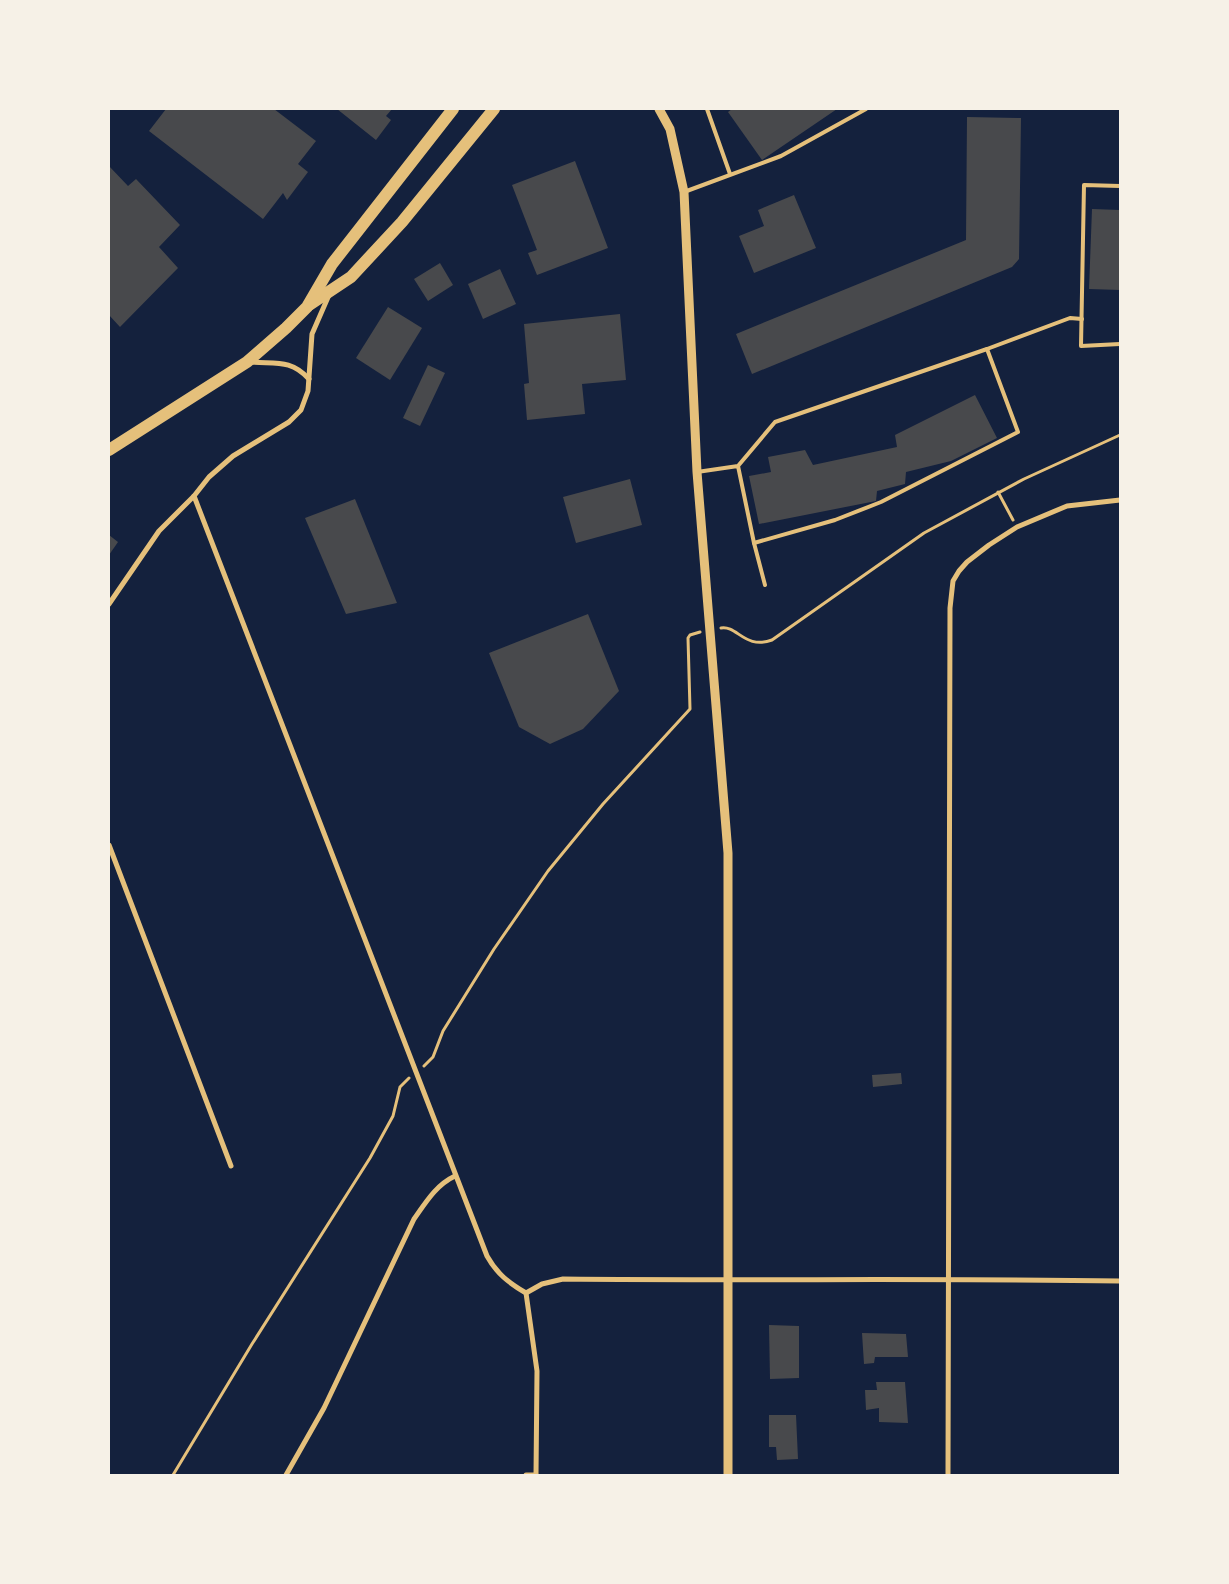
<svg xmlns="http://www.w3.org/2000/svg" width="1229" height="1584" font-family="'Archivo Narrow',sans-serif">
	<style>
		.building { fill: #48494c }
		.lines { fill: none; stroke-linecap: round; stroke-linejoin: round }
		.path { stroke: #e5c07b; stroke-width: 3 }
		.service { stroke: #e5c07b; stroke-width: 4 }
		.minor { stroke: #e5c07b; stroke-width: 5 }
		.tertiary { stroke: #e5c07b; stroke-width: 9 }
		.primary { stroke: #e5c07b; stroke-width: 12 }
	</style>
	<rect width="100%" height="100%" fill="#14213d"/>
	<g class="building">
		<polygon points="166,109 274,109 316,141 298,164 308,172 287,200 283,193 263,219 149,131"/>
		<polygon points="337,109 392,109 386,116 391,120 376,140"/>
		<polygon points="732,109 837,109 762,160 728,112"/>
		<polygon points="967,117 1021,118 1019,259 1012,267 752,374 736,334 966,240"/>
		<polygon points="575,161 608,248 537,275 528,253 537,250 512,185"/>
		<polygon points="109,166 128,186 136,179 180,225 159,247 178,268 120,327 109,315"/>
		<polygon points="794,195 816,248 754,273 739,236 764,226 758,210"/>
		<polygon points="1092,209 1120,210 1120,290 1089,289"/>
		<polygon points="440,263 453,285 428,301 414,279"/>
		<polygon points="500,269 516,304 483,319 468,284"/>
		<polygon points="388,307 422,328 390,380 356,358"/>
		<polygon points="620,314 626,380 582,384 585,414 527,420 524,384 529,383 524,324"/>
		<polygon points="428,365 445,373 420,426 403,418"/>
		<polygon points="975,395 997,438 951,461 906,472 905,484 877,491 876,501 759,524 749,476 771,472 768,457 805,450 813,465 897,447 895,435"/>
		<polygon points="630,479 642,525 576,543 563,497"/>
		<polygon points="355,499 397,603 346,614 305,518"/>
		<polygon points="109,535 118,542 109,555"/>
		<polygon points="588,614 619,691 583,729 550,744 519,727 489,653"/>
		<polygon points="901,1073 902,1084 873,1087 872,1075"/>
		<polygon points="769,1325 799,1326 799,1378 770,1379"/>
		<polygon points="862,1333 906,1334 908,1357 875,1357 874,1363 864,1364"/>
		<polygon points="876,1382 905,1382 908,1423 879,1422 879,1408 866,1410 865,1390 877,1390"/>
		<polygon points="769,1415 796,1415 798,1459 777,1460 776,1447 769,1447"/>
	</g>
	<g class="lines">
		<g class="path">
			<polyline points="998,492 1013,520"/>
			<path d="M721 628C737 625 745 650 772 640L924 533 1024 479 1120 435"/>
			<polyline points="424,1066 433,1057 443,1031 494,949 548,871 603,804 690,709 688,638 690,635 700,632"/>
			<polyline points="173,1475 252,1344 370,1158 393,1116 400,1087 409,1078"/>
		</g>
		<g class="service">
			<polyline points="707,109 730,174"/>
			<polyline points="1120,186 1084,185 1081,346 1120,344"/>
			<polyline points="684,192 781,156 866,109"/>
			<polyline points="987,349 1070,318 1082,319"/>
			<polyline points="697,472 738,466 754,543 835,520 881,502 1018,432 987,349 775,422 738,466"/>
			<polyline points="754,543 765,585"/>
		</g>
		<g class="minor">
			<path d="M251 362C276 364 291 359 309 379"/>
			<path d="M194 496 487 1256C497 1274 509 1283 526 1293L537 1371 536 1475"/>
			<polyline points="109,604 159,531 194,496 209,477 233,456 289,422 301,410 308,391 312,334 329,295"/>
			<polyline points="109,845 231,1166"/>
			<path d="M526 1293 542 1284 563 1279C749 1281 935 1278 1120 1281"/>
			<path d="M286 1475 324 1408 414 1219C426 1202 436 1185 455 1176"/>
			<polyline points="526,1475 536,1475"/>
			<polyline points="948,1475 950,608 953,581 959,571 967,562 989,545 1017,527 1067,506 1120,500"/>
		</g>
		<polyline class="tertiary" points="659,109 670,129 684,192 697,472 728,853 728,1475"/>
		<g class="primary">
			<polyline points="309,305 351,277 402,222 494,109"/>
			<polyline points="109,450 247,362 286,328 307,307 332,264 453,109"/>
		</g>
	</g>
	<rect width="1229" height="1584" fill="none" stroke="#f6f1e7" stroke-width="220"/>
</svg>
